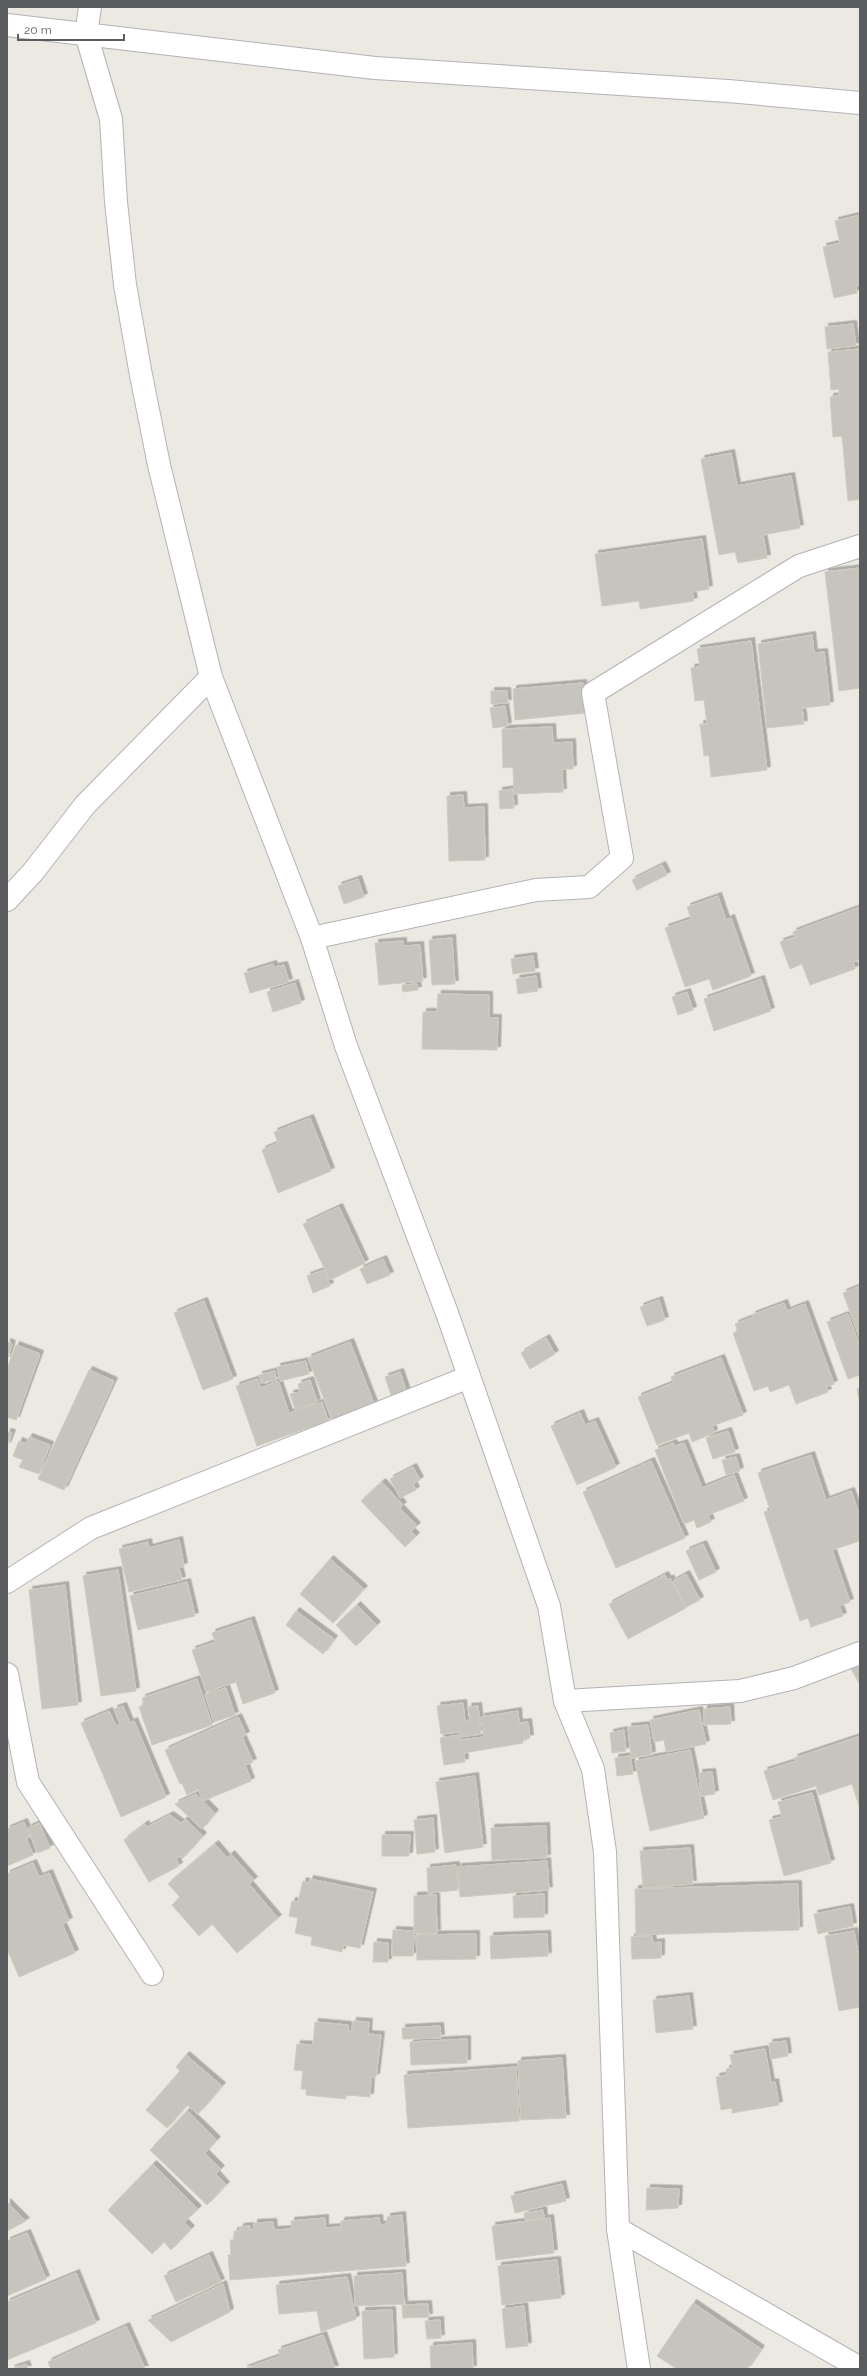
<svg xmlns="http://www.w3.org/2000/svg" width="867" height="2376" font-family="Raleway,sans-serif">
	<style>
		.building { fill: #c7c4be; stroke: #cfcbc0; filter: url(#shadow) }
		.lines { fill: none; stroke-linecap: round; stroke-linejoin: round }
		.minor-casing { stroke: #b2b3b7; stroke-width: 24 }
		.minor { stroke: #fff; stroke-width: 22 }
	</style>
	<defs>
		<filter id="shadow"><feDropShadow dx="3.5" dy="-3.5" stdDeviation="0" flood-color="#0004"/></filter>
	</defs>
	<rect width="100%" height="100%" fill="#ebe9e1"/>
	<g class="building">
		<polygon points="860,215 860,285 856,286 857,293 834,298 823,247 840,243 835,221"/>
		<polygon points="853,324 856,346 827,349 825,327"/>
		<polygon points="860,349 860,499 848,501 842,436 833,437 830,397 839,396 839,389 831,390 828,352"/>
		<polygon points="731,453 737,486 791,476 800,528 763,535 767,558 738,563 735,552 719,555 701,459"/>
		<polygon points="702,539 709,589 692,592 694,601 640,609 639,601 602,606 595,554"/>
		<polygon points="860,568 860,688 839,691 825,572"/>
		<polygon points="812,635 814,653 824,652 830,705 802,708 804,724 767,728 758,644"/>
		<polygon points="751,641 767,770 711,777 709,755 704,756 700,724 707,724 704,700 695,701 691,668 700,667 697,649"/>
		<polygon points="583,683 586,713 515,720 513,689"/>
		<polygon points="491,691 507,691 508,703 491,704"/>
		<polygon points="505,706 508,726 493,728 490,708"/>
		<polygon points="552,727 553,743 572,742 573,769 562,769 563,792 514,794 513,767 503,768 502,729"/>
		<polygon points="513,789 514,808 500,809 499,791"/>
		<polygon points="463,795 464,808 484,807 485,860 449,861 447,796"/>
		<polygon points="662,865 667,875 637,890 632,880"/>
		<polygon points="358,879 364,897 344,904 338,886"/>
		<polygon points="718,896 726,920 731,918 751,976 713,990 709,979 685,987 665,928 691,919 687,907"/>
		<polygon points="860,907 860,960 853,962 855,969 810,985 802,964 790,969 780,942 795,937 793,932"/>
		<polygon points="452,938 455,984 432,985 429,940"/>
		<polygon points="403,941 403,946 420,945 423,981 379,985 375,943"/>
		<polygon points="533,956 535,971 513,974 511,959"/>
		<polygon points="273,964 274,967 284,965 289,982 250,993 244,973"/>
		<polygon points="536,976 538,991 518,994 516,979"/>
		<polygon points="761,979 771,1011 714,1031 704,999"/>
		<polygon points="295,983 301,1003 273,1012 267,992"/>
		<polygon points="417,984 418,990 403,992 402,985"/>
		<polygon points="687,992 693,1010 678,1015 672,997"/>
		<polygon points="438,994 489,995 489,1018 498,1018 497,1050 422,1049 423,1012 437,1012"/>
		<polygon points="310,1118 331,1171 278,1193 262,1150 278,1143 274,1132"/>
		<polygon points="339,1207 365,1263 330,1280 303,1224"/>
		<polygon points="383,1259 390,1275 367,1284 360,1269"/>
		<polygon points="324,1270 330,1286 313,1293 307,1276"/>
		<polygon points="860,1286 860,1339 843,1293"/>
		<polygon points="659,1300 665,1320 647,1326 640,1307"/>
		<polygon points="204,1301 233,1379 203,1390 174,1313"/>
		<polygon points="784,1303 787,1311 805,1304 834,1384 826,1387 828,1392 796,1404 789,1385 770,1392 768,1386 754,1391 733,1333 738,1331 735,1324 753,1317 752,1315"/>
		<polygon points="848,1314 860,1347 860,1375 848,1379 827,1322"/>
		<polygon points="546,1338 555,1354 530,1369 521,1353"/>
		<polygon points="7,1342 12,1344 7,1360"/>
		<polygon points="350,1342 374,1404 332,1420 308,1358"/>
		<polygon points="16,1345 40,1354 16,1420 7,1417 7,1369"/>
		<polygon points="721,1358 743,1415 712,1426 714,1433 692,1442 689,1433 657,1445 638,1397 673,1383 671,1377"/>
		<polygon points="306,1361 309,1374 280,1381 277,1367"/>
		<polygon points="89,1370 114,1381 64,1490 38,1479"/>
		<polygon points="275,1371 276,1380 261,1383 259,1375"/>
		<polygon points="400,1372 407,1393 392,1398 385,1377"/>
		<polygon points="257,1379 261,1388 278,1381 289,1413 322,1402 328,1421 257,1446 236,1386"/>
		<polygon points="310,1380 317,1402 295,1409 290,1394 300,1392 298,1384"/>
		<polygon points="860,1388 860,1403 857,1389"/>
		<polygon points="580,1413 585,1425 595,1421 616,1467 577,1485 551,1426"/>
		<polygon points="728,1431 735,1452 713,1459 706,1438"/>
		<polygon points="7,1432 12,1433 7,1446"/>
		<polygon points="29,1437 50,1445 39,1474 19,1467 23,1460 13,1456 19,1441 26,1444"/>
		<polygon points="673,1443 675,1446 684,1443 702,1488 734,1475 744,1501 708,1515 711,1522 697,1528 694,1520 684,1524 655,1450"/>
		<polygon points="811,1455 826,1500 851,1491 860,1517 860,1541 832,1550 850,1602 839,1606 843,1616 811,1627 808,1618 800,1621 764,1512 770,1510 758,1473"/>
		<polygon points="736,1457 740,1471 726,1475 722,1460"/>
		<polygon points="651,1461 685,1538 616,1568 583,1492"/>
		<polygon points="413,1467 420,1480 413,1484 416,1490 400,1498 390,1479"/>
		<polygon points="382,1482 403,1505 400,1508 417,1526 411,1531 416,1536 405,1547 361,1501"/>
		<polygon points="179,1540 184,1566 179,1568 182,1580 129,1592 119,1549 148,1542 149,1548"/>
		<polygon points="703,1544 716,1572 699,1580 686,1551"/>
		<polygon points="330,1559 364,1589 333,1623 300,1594"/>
		<polygon points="118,1570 136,1691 101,1696 83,1576"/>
		<polygon points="686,1574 700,1600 686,1607 673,1581"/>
		<polygon points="665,1575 668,1580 670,1578 686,1608 628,1639 609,1604"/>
		<polygon points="187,1582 195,1616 138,1630 130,1596"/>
		<polygon points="65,1585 78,1705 42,1709 29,1590"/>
		<polygon points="357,1605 377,1625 356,1646 336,1625"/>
		<polygon points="296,1611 334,1639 323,1654 286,1625"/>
		<polygon points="251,1620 275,1693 243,1704 236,1682 206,1692 192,1650 215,1642 212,1633"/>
		<polygon points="860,1662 860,1685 849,1665"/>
		<polygon points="197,1679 212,1725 152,1745 139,1707 144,1705 142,1698"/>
		<polygon points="226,1688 235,1715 214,1722 205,1694"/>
		<polygon points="463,1703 465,1721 470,1720 468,1707 478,1706 481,1734 461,1737 460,1732 441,1734 437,1706"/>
		<polygon points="123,1706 130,1723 134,1721 166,1797 121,1817 81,1723 109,1711 116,1726 120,1724 114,1709"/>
		<polygon points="730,1707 731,1724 704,1725 704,1709"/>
		<polygon points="699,1710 706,1744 666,1752 664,1740 654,1742 650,1720"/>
		<polygon points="518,1711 519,1723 528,1722 530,1738 523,1740 523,1743 464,1753 465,1762 444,1765 440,1738 459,1735 460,1740 484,1737 481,1717"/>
		<polygon points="238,1717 246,1735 242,1737 253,1762 245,1765 251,1781 203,1801 198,1789 187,1795 182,1783 180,1784 165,1750"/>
		<polygon points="648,1725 652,1755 631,1758 628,1727"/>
		<polygon points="624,1730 626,1751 612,1753 610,1733"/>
		<polygon points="860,1736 860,1809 852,1784 819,1795 816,1786 773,1800 764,1771 796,1761 794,1758"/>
		<polygon points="690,1750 704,1818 650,1831 635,1761"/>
		<polygon points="630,1756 633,1774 617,1776 615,1758"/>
		<polygon points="712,1772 715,1794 701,1796 699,1773"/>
		<polygon points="475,1776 483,1847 445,1853 436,1782"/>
		<polygon points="812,1793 831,1863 784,1876 769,1820 782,1817 778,1802"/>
		<polygon points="196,1794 215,1813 202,1829 175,1804"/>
		<polygon points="170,1815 181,1823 186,1819 203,1836 182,1859 181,1856 176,1858 179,1866 149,1882 124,1840 145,1824 147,1827"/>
		<polygon points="433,1818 435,1852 417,1854 414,1820"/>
		<polygon points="24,1822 30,1837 26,1838 33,1855 7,1866 7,1829"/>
		<polygon points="39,1823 50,1848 37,1853 28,1828"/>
		<polygon points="546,1826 547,1858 492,1860 491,1828"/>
		<polygon points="382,1835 410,1835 409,1856 382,1856"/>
		<polygon points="215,1844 227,1858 231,1854 254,1880 249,1884 278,1918 237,1953 212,1924 199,1936 172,1905 180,1897 168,1884"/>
		<polygon points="690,1848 693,1884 643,1888 640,1851"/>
		<polygon points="547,1861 549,1890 460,1897 458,1867"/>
		<polygon points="33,1863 39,1877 49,1873 69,1921 62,1924 75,1953 19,1977 7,1949 7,1874"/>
		<polygon points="456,1865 458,1890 428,1893 427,1868"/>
		<polygon points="310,1879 373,1892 360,1948 343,1945 342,1952 311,1945 312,1937 295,1933 298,1918 289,1916 292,1901 298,1902 303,1881 309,1883"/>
		<polygon points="798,1884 799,1930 636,1935 635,1889"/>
		<polygon points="544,1894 544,1917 514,1918 513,1896"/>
		<polygon points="436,1895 437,1933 414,1933 414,1896"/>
		<polygon points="850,1907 853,1926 818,1934 814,1914"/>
		<polygon points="393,1930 414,1931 413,1956 392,1956"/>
		<polygon points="854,1931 860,1964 860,2007 839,2011 825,1936"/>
		<polygon points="476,1934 476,1959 417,1960 416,1935"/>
		<polygon points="547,1934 548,1956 491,1959 490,1936"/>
		<polygon points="652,1936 653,1943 661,1942 661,1958 632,1959 631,1937"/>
		<polygon points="374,1942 388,1943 388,1962 373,1962"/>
		<polygon points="689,1996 693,2029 656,2033 653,2000"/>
		<polygon points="353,2021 369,2022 368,2034 381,2035 376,2077 371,2077 370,2097 346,2095 346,2099 306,2095 306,2089 301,2089 303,2071 294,2070 297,2044 313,2045 315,2022 348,2025 348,2031 352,2031"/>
		<polygon points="440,2026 441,2038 403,2039 402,2028"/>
		<polygon points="467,2039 467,2063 411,2065 410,2042"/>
		<polygon points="786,2041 788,2056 771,2059 769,2043"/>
		<polygon points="765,2049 771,2083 775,2082 779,2105 732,2113 732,2108 721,2110 716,2077 727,2075 726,2069 733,2068 730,2055"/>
		<polygon points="186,2055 222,2086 198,2114 187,2105 167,2128 146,2110 180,2071 176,2067"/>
		<polygon points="562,2058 566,2118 521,2120 518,2061"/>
		<polygon points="516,2067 519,2121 408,2128 404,2075"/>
		<polygon points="187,2111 217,2140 205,2153 221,2169 216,2174 226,2185 207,2205 150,2150"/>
		<polygon points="153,2164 198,2209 184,2222 191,2229 171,2250 164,2242 152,2254 108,2210"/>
		<polygon points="562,2184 566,2201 515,2213 511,2196"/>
		<polygon points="647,2188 679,2189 678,2208 646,2210"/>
		<polygon points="7,2202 26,2221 7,2231"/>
		<polygon points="543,2210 544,2218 525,2220 524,2213"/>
		<polygon points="402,2215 406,2266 230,2280 228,2255 231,2255 230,2240 234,2240 234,2231 240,2231 240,2227 250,2226 251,2230 254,2229 254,2223 273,2222 274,2230 292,2229 291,2221 325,2218 325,2228 341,2227 341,2221 379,2218 380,2225 387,2224 387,2217"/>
		<polygon points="550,2218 554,2253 496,2260 492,2226"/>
		<polygon points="27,2233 46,2279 7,2296 7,2241"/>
		<polygon points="209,2255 221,2282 176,2302 164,2276"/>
		<polygon points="557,2260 561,2298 502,2305 498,2266"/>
		<polygon points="76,2273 96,2323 7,2360 7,2302"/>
		<polygon points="402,2273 404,2304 355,2306 354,2276"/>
		<polygon points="347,2277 356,2319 321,2332 317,2311 279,2314 276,2285"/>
		<polygon points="223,2284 230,2312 171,2342 148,2320"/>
		<polygon points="693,2303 761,2349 747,2369 677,2369 657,2356"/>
		<polygon points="428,2304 429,2317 403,2318 402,2305"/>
		<polygon points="524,2306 528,2346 506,2348 502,2309"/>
		<polygon points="392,2310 394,2357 364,2359 362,2311"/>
		<polygon points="440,2320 441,2338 427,2339 425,2321"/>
		<polygon points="126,2326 145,2369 51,2369 48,2362"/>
		<polygon points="323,2335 335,2369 244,2369 280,2356 278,2350"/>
		<polygon points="472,2343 473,2369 431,2369 430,2346"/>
		<polygon points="26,2364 28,2369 11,2369"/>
	</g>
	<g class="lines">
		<g class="minor-casing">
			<g id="minor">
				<polyline points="90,7 86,34 111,119 116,202 125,285 141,375 159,465 211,677 312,938 346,1046 447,1313 549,1606 565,1701 593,1769 605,1852 618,2229 639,2369"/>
				<polyline points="7,25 375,68 728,91 860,103"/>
				<polyline points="7,900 33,872 85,805 211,677"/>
				<polyline points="312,938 536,890 589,887 622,858 593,693 799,566 860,546"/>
				<polyline points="7,1582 91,1528 469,1377"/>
				<polyline points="7,1674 28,1782 152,1974"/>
				<polyline points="565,1701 740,1691 794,1678 860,1653"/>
				<polyline points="618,2229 860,2368"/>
			</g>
		</g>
		<use href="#minor" class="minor"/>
	</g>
	<rect width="867" height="2376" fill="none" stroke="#5a5c60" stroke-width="16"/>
	<path d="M18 34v6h106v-6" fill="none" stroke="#5a5c60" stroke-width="2"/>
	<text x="24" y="34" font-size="12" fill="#5a5c60" stroke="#ffffff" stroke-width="3" paint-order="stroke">20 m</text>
</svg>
